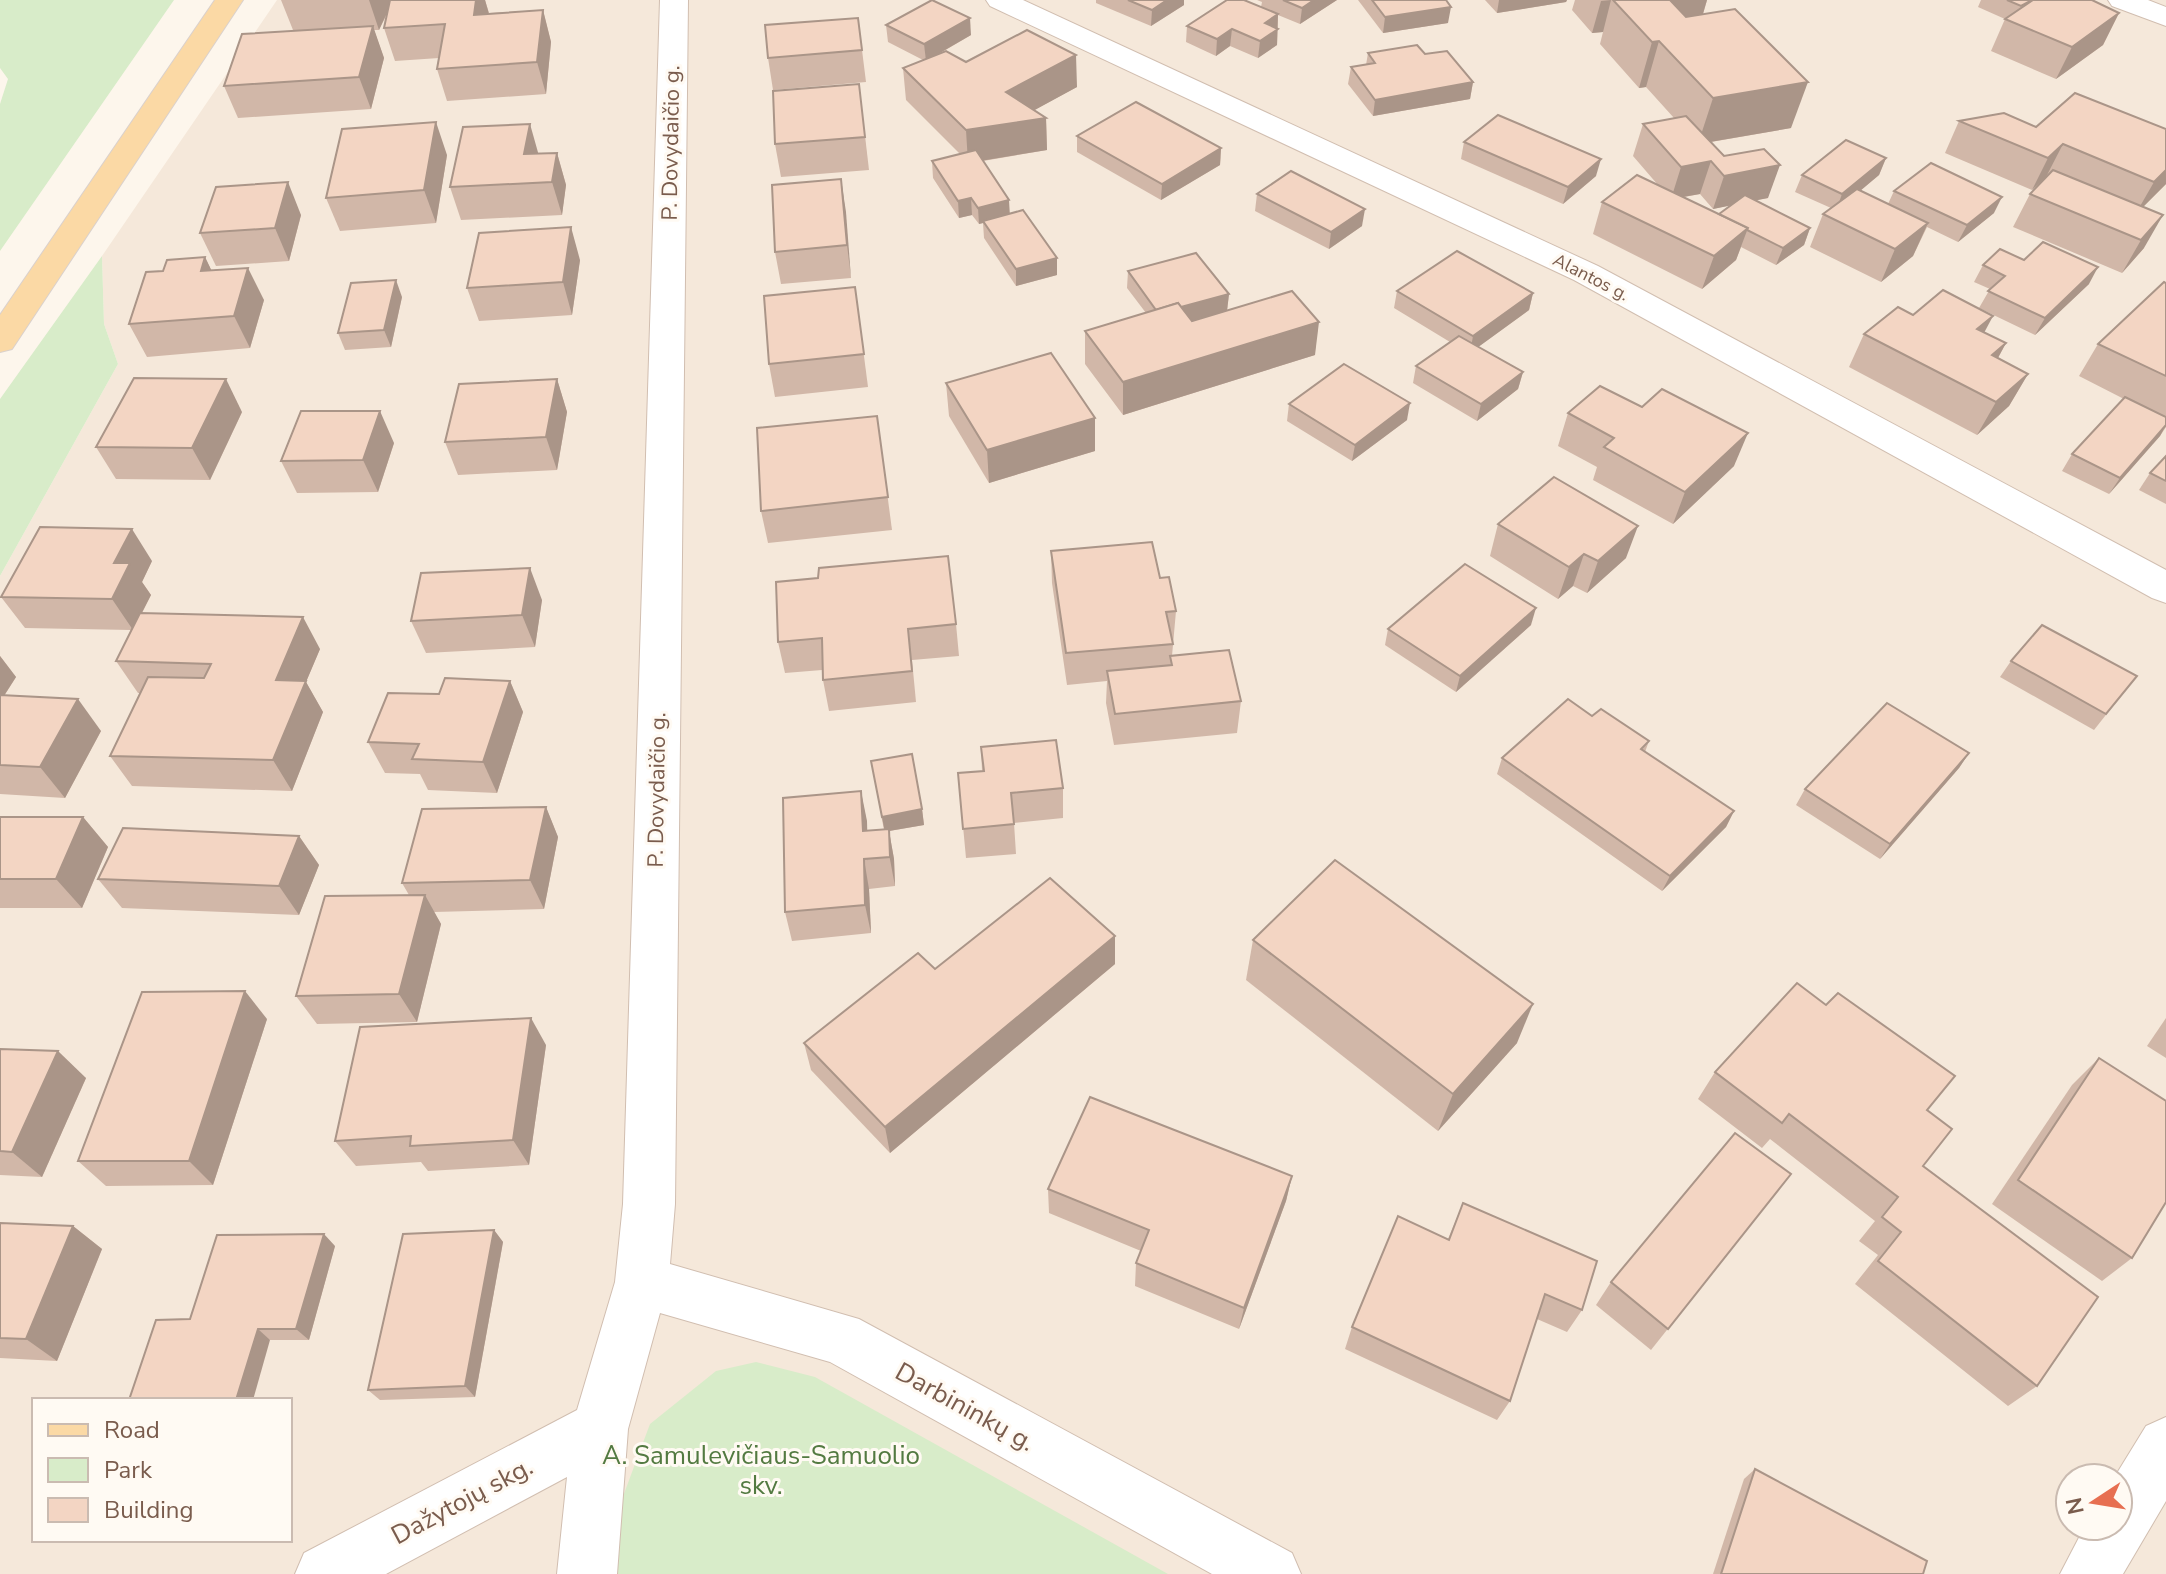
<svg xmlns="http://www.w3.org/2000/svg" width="2166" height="1574" font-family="'Nunito Sans',sans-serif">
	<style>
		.residential { fill: #f5e8da; fill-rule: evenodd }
		.green { fill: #d8ecc9 }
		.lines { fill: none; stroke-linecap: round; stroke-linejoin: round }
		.minor-casing { stroke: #d1beb0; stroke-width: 2 }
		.major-casing { stroke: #dad1cd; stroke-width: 2 }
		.minor { fill: #fff; fill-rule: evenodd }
		.major { fill: #fbd9a5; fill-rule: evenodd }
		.wall { fill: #d1b7a8; fill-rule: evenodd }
		.shaded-wall { fill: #aa9588 }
		.building { fill: #f3d5c3; stroke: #aa9588; stroke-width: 2 }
		.labels { text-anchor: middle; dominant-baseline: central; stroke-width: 6; stroke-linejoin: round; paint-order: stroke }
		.far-street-label { font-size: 18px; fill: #7a5c4d; stroke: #fffaf3 }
		.street-label { font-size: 22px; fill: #7a5c4d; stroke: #fffaf3 }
		.near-street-label { font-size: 26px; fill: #7a5c4d; stroke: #fffaf3 }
		.near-park-label { font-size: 26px; fill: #537a41; stroke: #fffaf3 }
	</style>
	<rect width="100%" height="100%" fill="#fdf6ec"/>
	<path class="residential" d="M277 0H2166V1574H0V576L118 364 104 324 102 256ZM34 1400H290V1540H34ZM2070 1478H2118V1526H2070Z"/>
	<g class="green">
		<polygon points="0,0 174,0 0,251 0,104 8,79 0,68"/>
		<polygon points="102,256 104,324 118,364 0,576 0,399"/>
		<polygon points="756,1362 815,1377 1168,1574 616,1574 622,1499 650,1424 716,1371"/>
	</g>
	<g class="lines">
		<g class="minor-casing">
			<g id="minor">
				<polygon points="660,0 688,0 675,1204 670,1264 859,1319 1292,1553 1301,1574 1212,1574 830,1362 660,1313 628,1429 617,1574 557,1574 567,1477 386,1574 295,1574 304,1553 577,1410 615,1282 623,1204"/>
				<polygon points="986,0 1023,0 1598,266 2166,570 2166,603 2152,598 1574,280 990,6"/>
				<polygon points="2108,0 2148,0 2166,7 2166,26 2112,6"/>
				<polygon points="2166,1417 2166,1501 2123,1574 2060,1574 2085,1526 2118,1526 2118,1478 2114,1478 2146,1426"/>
			</g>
		</g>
		<g class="major-casing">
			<polygon id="major" points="215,0 243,0 12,349 0,352 0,315"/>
		</g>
		<use href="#minor" class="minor"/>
		<use href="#major" class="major"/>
	</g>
	<g class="wall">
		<polygon points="281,0 485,0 489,13 543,10 551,42 546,94 447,101 437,69 439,58 395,61 384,28 388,12 379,30 374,30 384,58 371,109 238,118 224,86 293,30"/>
		<polygon points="1096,0 1184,0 1184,5 1151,26 1096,3"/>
		<polygon points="1257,0 1337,0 1300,24 1278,15 1277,45 1258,58 1230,46 1216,56 1186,42 1187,26 1261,7 1262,2"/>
		<polygon points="1358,0 1446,0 1448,23 1383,33"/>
		<polygon points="1485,0 1567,0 1566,2 1497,13"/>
		<path d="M1575 0H1707L1703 14 1791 128 1711 142 1768 198 1756 200 1810 228 1804 245 1776 265 1741 247 1736 260 1702 289 1593 234 1602 202 1658 185 1633 156 1643 124 1674 118 1646 87 1639 88 1600 44 1603 32 1592 33 1572 10ZM1700 194 1713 209 1731 205 1719 214 1684 197Z"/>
		<polygon points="1981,0 2092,0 2119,13 2103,45 2056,79 1991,51 2005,19 1978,7"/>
		<polygon points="858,18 866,82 773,90 768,58"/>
		<polygon points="886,25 971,35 937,55 1077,87 1034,110 1046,118 1047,150 983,161 1010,214 1057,258 1057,275 1016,286 984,238 983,223 979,224 972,215 959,218 933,178 932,161 960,154 906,100 903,68 923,60 888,42"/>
		<polygon points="1368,53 1425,54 1473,82 1470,99 1373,116 1348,84 1351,67 1366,65"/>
		<polygon points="859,84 869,170 781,177 775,144"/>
		<polygon points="2004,113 2166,184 2143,207 2144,248 2122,273 2013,227 2030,194 2046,177 2032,190 1945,153 1959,121"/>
		<polygon points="1077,136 1221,148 1220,165 1161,200 1077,152"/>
		<polygon points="1464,142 1596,176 1563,204 1461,159"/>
		<polygon points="557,153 566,185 562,215 461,220 450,187 538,154"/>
		<polygon points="447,155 436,223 340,231 326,198"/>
		<polygon points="1886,158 1879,175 1860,191 1888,204 1894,191 1994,213 1958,242 1927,227 1913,256 1881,282 1810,247 1823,214 1831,208 1795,192 1802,175"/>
		<polygon points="841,179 851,278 781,284 775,252"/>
		<polygon points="1257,194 1362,226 1329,249 1255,211"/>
		<polygon points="301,215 289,261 216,266 200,233"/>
		<polygon points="205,257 211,270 264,300 250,348 147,357 129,324 163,271"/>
		<polygon points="580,260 572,315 479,321 467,288"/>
		<polygon points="2024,260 2089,284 2035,335 1979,308 1990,289 1974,282 1983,265"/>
		<polygon points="1128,271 1229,294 1227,310 1315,355 1123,415 1085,364 1085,331 1146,313 1127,288"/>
		<polygon points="2166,283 2166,427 2160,436 2109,494 2062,471 2072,454 2124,399 2079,376 2098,344"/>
		<polygon points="855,287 868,387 775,397 769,364"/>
		<polygon points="1397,291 1533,293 1529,310 1478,347 1523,372 1518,389 1477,421 1413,383 1416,366 1450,342 1394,308"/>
		<polygon points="402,297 391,347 345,350 338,333"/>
		<polygon points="1913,315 1984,333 2006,343 1998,358 2028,374 2009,406 1977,435 1849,367 1864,334"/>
		<polygon points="557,379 567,412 557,470 458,475 445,442"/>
		<polygon points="946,383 1095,418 1095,451 989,483 949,416"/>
		<polygon points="1289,404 1407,420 1352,461 1287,421"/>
		<polygon points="242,412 210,480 116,479 96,447"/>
		<polygon points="1568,413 1734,466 1673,524 1593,480 1597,467 1558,446"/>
		<polygon points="877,416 892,530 768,543 761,511"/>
		<polygon points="394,443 378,492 297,493 281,461"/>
		<polygon points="2166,456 2166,504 2139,490 2150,473"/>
		<polygon points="1498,524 1626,558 1587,593 1573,586 1558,599 1490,556"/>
		<polygon points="1051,551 1160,578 1176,611 1172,656 1241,701 1237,733 1114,745 1106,703 1107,681 1067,685 1052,583"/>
		<polygon points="152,561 142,582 151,595 142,613 320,649 306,682 323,712 292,791 132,786 110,756 140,693 138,693 116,661 131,630 25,628 1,597"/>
		<polygon points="542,600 535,647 426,653 411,621"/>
		<polygon points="956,624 959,656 912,660 916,702 829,711 823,680 822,670 785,673 778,642"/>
		<polygon points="1531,625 1456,692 1385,645 1388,629"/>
		<polygon points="0,656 16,677 4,696 101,731 65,798 0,794"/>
		<polygon points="2011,661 2124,692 2094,730 2000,677"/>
		<polygon points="510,681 523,712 497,793 428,790 420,774 385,773 368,742 439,694"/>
		<polygon points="1592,716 1649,741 1645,752 1734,811 1726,827 1662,891 1497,774 1502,758"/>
		<polygon points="981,747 1063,788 1063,818 1014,823 1016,854 966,858 958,773 982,771"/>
		<polygon points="1969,753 1959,768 1880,859 1796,805 1805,789"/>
		<polygon points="871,761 922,809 924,825 889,831 894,859 895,886 869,889 871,933 792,941 785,912 861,791 867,831 884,830"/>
		<polygon points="546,807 558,837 544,909 434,912 441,924 417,1022 317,1024 296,996 409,895 402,883"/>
		<polygon points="0,817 83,817 108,847 82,908 0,908"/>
		<polygon points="299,836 319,865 299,915 122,908 98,879"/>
		<polygon points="1115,936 1115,964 890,1153 811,1070 804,1043 935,969"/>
		<polygon points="1253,940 1517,1043 1438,1131 1246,980"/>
		<polygon points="2166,1018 2166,1058 2147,1046"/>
		<polygon points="267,1019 213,1185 106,1186 78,1161"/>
		<polygon points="546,1045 529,1165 428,1171 421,1162 356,1166 335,1141"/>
		<polygon points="0,1049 86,1078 42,1177 0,1175"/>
		<polygon points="2099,1058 2132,1258 2102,1281 1992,1204 2072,1085"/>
		<polygon points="1715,1072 1927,1110 1923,1166 2037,1386 2008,1406 1855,1284 1878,1255 1859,1241 1875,1221 1770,1139 1762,1148 1698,1099"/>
		<polygon points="1791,1174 1651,1350 1596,1305 1611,1282"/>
		<polygon points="1292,1176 1286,1201 1239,1329 1135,1286 1136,1263 1141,1251 1049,1213 1048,1189"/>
		<polygon points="1463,1203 1582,1310 1567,1332 1537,1319 1510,1401 1497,1420 1345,1349 1352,1327 1448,1239"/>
		<polygon points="0,1223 73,1226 102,1249 57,1361 0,1358"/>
		<polygon points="494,1230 503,1242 475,1397 380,1400 368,1390"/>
		<polygon points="335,1246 309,1340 270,1340 190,1319"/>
		<polygon points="1755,1469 1923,1574 1713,1574 1744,1479"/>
	</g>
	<g class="shaded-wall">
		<polygon points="369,0 393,0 379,30"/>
		<polygon points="476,0 485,0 489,14 474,15"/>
		<polygon points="1167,0 1184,0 1184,5 1151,26 1152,10"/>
		<polygon points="1314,0 1337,0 1300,24 1302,8"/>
		<polygon points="1499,0 1567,0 1566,2 1497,13"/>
		<polygon points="1611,0 1603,32 1592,33 1601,1"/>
		<polygon points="1613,0 1707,0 1702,17 1638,27"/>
		<polygon points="1451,7 1448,23 1383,33 1385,17"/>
		<polygon points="543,10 551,42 546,94 537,62"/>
		<polygon points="2119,13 2103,45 2056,79 2072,47"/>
		<polygon points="1278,14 1277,45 1258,58 1260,41 1265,23"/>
		<polygon points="970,18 971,35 926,61 924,44"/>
		<polygon points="373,26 384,58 371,109 359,77"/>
		<polygon points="1232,29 1230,46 1216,56 1217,39"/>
		<polygon points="1659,41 1646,87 1639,88 1652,42"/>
		<polygon points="1076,55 1077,87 1009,124 1046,118 1047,150 968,163 966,130 1006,92"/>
		<polygon points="1473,82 1470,99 1373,116 1375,100"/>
		<polygon points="1808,82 1791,128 1698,144 1713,98"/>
		<polygon points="436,122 447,155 436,223 424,190"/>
		<polygon points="530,124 539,156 524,154"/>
		<polygon points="2063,144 2046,177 2032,190 2048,158"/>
		<polygon points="1221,148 1220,165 1161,200 1162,184"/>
		<polygon points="557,153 566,185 562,215 552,182"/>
		<polygon points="1886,158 1879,175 1836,211 1842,194"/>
		<polygon points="1601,159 1596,176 1563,204 1568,187"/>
		<polygon points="1711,161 1700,194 1671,199 1681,167"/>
		<polygon points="1780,165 1768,198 1713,209 1724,176"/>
		<polygon points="2166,170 2166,184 2135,215 2154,182"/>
		<polygon points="841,179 846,212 851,278 847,245"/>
		<polygon points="288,182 301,215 289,261 275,228"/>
		<polygon points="2002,197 1994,213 1958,242 1967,225"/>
		<polygon points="971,198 972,215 959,218 958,201"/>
		<polygon points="1009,200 1010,217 983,221 983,223 979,224 978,208"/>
		<polygon points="1365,209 1362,226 1329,249 1331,232"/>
		<polygon points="2163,215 2144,248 2122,273 2141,240"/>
		<polygon points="1928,223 1913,256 1881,282 1895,249"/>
		<polygon points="571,227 580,260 572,315 563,282"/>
		<polygon points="1748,228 1736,260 1702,289 1714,256"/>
		<polygon points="1810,228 1804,245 1776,265 1783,248"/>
		<polygon points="205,257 221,290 201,271"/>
		<polygon points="1057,258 1057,275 1016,286 1016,269"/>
		<polygon points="2098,267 2089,284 2035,335 2045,318"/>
		<polygon points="248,268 264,300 250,348 234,316"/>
		<polygon points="396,280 402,297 391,347 384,330"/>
		<polygon points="1533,293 1529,310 1470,353 1473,336"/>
		<polygon points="1229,294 1227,311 1158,330 1159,313"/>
		<polygon points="1993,316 1976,348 1977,329"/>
		<polygon points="1319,322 1315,355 1123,415 1123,382"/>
		<polygon points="2006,343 1988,376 1992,355"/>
		<polygon points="1523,372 1518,389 1477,421 1481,404"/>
		<polygon points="2028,374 2009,406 1977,435 1996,402"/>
		<polygon points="226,379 242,412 210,480 192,448"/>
		<polygon points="557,379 567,412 557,470 546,437"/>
		<polygon points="1410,403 1407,420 1352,461 1355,445"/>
		<polygon points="380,411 394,443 378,492 363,460"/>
		<polygon points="1095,418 1095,451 989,483 987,450"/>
		<polygon points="2166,425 2160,436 2109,494 2120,478"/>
		<polygon points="1748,433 1734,466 1673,524 1685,492"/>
		<polygon points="1638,526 1626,558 1587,593 1598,561"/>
		<polygon points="132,529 152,561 142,582 151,595 133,630 112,599 114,563"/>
		<polygon points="1584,554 1573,586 1558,599 1569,567"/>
		<polygon points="530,568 542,600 535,647 522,615"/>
		<polygon points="1536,608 1531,625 1456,692 1460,676"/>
		<polygon points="303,617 320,649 306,682 323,712 292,791 273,760 276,680"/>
		<polygon points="0,656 16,677 0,702"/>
		<polygon points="510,681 523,712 497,793 483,762"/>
		<polygon points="78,699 101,731 65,798 40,767"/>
		<polygon points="1969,753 1959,768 1880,859 1890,844"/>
		<polygon points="861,791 867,821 868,861 863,831"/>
		<polygon points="546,807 558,837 544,909 530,880"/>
		<polygon points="922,809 924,825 889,831 894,859 895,886 882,817"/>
		<polygon points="1734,811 1726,827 1662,891 1670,876"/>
		<polygon points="83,817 108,847 82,908 56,879"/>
		<polygon points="299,836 319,865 299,915 279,886"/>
		<polygon points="864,859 869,889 871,933 865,905"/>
		<polygon points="425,895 441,924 417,1022 399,994"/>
		<polygon points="1115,936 1115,964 890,1153 885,1127"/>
		<polygon points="245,991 267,1019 213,1185 189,1161"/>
		<polygon points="1533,1004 1517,1043 1438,1131 1453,1094"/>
		<polygon points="531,1018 546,1045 529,1165 513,1140"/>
		<polygon points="58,1051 86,1078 42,1177 12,1152"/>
		<polygon points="1292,1176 1286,1201 1239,1329 1244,1308"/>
		<polygon points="73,1226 102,1249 57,1361 26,1339"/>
		<polygon points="494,1230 503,1242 475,1397 465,1386"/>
		<polygon points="324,1234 335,1246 309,1340 296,1329"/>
		<polygon points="258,1329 270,1340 253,1400 236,1400"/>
	</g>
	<g class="building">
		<polygon points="390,0 476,0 474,15 543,10 537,62 437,69 445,24 384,28"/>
		<polygon points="932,0 970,18 924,44 886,25"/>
		<polygon points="1128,0 1167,0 1152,10"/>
		<polygon points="1227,0 1244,0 1278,14 1265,23 1278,29 1260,41 1232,29 1217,39 1187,26"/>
		<polygon points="1283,0 1314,0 1302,8"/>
		<polygon points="1372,0 1446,0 1451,7 1385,17"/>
		<polygon points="1613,0 1670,0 1686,17 1735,9 1808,82 1713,98 1659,41 1652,42"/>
		<polygon points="2007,0 2032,0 2021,6"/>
		<polygon points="2033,0 2092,0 2119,13 2072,47 2005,19"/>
		<polygon points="858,18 862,50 768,58 765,25"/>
		<polygon points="373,26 359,77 224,86 242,34"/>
		<polygon points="1027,30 1076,55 1006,92 1046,118 966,130 903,68 946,51 966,62"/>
		<polygon points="1417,45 1425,54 1447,51 1473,82 1375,100 1351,67 1375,63 1368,53"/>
		<polygon points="859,84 865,137 775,144 773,91"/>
		<polygon points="2075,93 2166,129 2166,170 2154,182 2063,144 2048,158 1959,121 2004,113 2036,127"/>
		<polygon points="1136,102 1221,148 1162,184 1077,136"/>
		<polygon points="1498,115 1601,159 1568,187 1464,142"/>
		<polygon points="1686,116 1724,156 1764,149 1780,165 1724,176 1711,161 1681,167 1643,124"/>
		<polygon points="436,122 424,190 326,198 342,129"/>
		<polygon points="530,124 524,154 557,153 552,182 450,187 463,127"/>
		<polygon points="1846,140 1886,158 1842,194 1802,175"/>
		<polygon points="976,150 1009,200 978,208 971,198 958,201 932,161"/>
		<polygon points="1931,163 2002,197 1967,225 1894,191"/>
		<polygon points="2053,170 2163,215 2141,240 2030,194"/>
		<polygon points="1291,171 1365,209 1331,232 1257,194"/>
		<polygon points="1637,175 1748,228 1714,256 1602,202"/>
		<polygon points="841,179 847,245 775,252 772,185"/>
		<polygon points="288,182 275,228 200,233 216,187"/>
		<polygon points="1857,189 1928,223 1895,249 1823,214"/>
		<polygon points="1745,195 1810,228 1783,248 1747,230 1748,228 1719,214"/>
		<polygon points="1023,210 1057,258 1016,269 983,221"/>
		<polygon points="571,227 563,282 467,288 479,233"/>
		<polygon points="2043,242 2098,267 2045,318 1988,291 2005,276 1983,265 2000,249 2024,260"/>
		<polygon points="1457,251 1533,293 1473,336 1397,291"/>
		<polygon points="1196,253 1229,294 1181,307 1178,303 1156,310 1128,271"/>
		<polygon points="205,257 201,271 248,268 234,316 129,324 146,272 163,271 167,260"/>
		<polygon points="396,280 384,330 338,333 351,283"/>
		<polygon points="2164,282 2166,283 2166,376 2098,344"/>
		<polygon points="855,287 864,354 769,364 764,296"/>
		<polygon points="1943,290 1993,316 1977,329 2006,343 1992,355 2028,374 1996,402 1864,334 1898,307 1913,315"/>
		<polygon points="1292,291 1319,322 1123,382 1085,331 1178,303 1192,321"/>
		<polygon points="1459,336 1523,372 1481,404 1416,366"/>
		<polygon points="1051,353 1095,418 987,450 946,383"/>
		<polygon points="1344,364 1410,403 1355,445 1289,404"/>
		<polygon points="134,378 226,379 192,448 96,447"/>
		<polygon points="557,379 546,437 445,442 459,384"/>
		<polygon points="1600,386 1642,407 1662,389 1748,433 1685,492 1604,447 1614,438 1568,413"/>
		<polygon points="2125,397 2166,417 2166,425 2120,478 2072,454"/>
		<polygon points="301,411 380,411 363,460 281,461"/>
		<polygon points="877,416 888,497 761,511 757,428"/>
		<polygon points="2166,456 2166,481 2150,473"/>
		<polygon points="1554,477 1638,526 1598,561 1584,554 1569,567 1498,524"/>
		<polygon points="40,527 132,529 114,563 130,563 112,599 1,597"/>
		<polygon points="1152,542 1160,578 1169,577 1176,611 1166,612 1173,644 1066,653 1051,551"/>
		<polygon points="948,556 956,624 908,629 912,671 823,680 822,638 778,642 776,582 818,578 819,568"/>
		<polygon points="1465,564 1536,608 1460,676 1388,629"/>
		<polygon points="530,568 522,615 411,621 421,573"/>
		<polygon points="140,613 303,617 276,680 306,681 273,760 110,756 148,677 204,678 211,664 116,661"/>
		<polygon points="2042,625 2137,676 2106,714 2011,661"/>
		<polygon points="1229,650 1241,701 1115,714 1107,671 1172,665 1170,656"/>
		<polygon points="445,678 510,681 483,762 412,759 419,744 368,742 388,693 439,694"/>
		<polygon points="0,695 78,699 40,767 0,765"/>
		<polygon points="1568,699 1592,716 1601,709 1649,741 1641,749 1734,811 1670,876 1502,758"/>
		<polygon points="1887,703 1969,753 1890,844 1805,789"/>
		<polygon points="1056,740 1063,788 1011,793 1014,824 963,829 958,773 984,771 981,747"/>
		<polygon points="912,754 922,809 882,817 871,761"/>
		<polygon points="861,791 863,831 889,829 890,857 864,859 865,905 785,912 783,798"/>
		<polygon points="546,807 530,880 402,883 422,809"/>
		<polygon points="0,817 83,817 56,879 0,879"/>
		<polygon points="123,828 299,836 279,886 98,879"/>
		<polygon points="1335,860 1533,1004 1453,1094 1253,940"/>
		<polygon points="1050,878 1115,936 885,1127 804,1043 918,953 935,969"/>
		<polygon points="425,895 399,994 296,996 325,896"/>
		<polygon points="1797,983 1826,1005 1838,993 1955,1076 1927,1110 1952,1129 1923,1166 2098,1297 2037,1386 1878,1261 1901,1232 1882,1217 1898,1197 1789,1114 1782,1123 1715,1072"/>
		<polygon points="245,991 189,1161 78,1161 142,992"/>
		<polygon points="531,1018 513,1140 410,1146 411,1136 335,1141 360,1027"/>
		<polygon points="0,1049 58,1051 12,1152 0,1151"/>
		<polygon points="2099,1058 2166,1101 2166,1202 2132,1258 2018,1180"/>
		<polygon points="1090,1097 1292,1176 1244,1308 1136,1263 1149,1230 1048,1189"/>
		<polygon points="1735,1133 1791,1174 1668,1329 1611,1282"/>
		<polygon points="1463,1203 1597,1261 1582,1310 1545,1294 1510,1401 1352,1327 1398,1216 1449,1240"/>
		<polygon points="0,1223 73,1226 26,1339 0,1338"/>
		<polygon points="494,1230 465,1386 368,1390 403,1234"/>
		<polygon points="324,1234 296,1329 258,1329 236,1400 129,1400 156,1320 190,1319 217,1235"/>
		<polygon points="1755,1469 1927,1561 1923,1574 1721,1574"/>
	</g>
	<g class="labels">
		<g class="far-street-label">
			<text transform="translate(1591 277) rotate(27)">Alantos g.</text>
		</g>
		<g class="street-label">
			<text transform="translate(671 143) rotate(-89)">P. Dovydaičio g.</text>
			<text transform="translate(657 790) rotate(-89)">P. Dovydaičio g.</text>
		</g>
		<g class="near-street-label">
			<text transform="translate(965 1407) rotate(29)">Darbininkų g.</text>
			<text transform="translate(462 1501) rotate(-28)">Dažytojų skg.</text>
		</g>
		<g class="near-park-label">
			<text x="761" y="1455">A. Samulevičiaus-Samuolio<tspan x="761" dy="30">skv.</tspan></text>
		</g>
	</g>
	<rect x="32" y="1398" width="260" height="144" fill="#fffaf3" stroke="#cabbb1" stroke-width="2"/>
	<rect x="48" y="1424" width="40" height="12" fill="#fbd9a5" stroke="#cabbb1" stroke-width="2"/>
	<text x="104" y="1438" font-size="24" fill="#7a5c4d">Road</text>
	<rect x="48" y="1458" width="40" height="24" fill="#d8ecc9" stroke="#cabbb1" stroke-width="2"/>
	<text x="104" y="1478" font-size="24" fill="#7a5c4d">Park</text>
	<rect x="48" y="1498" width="40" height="24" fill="#f3d5c3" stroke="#cabbb1" stroke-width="2"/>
	<text x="104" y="1518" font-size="24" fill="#7a5c4d">Building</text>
	<g transform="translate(2094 1502) rotate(258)"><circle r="38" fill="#fffaf3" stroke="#cabbb1" stroke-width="2"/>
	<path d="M0-6L14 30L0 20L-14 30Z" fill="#e76f51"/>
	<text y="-12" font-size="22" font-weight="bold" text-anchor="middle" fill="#7a5c4d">N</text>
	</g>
</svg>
